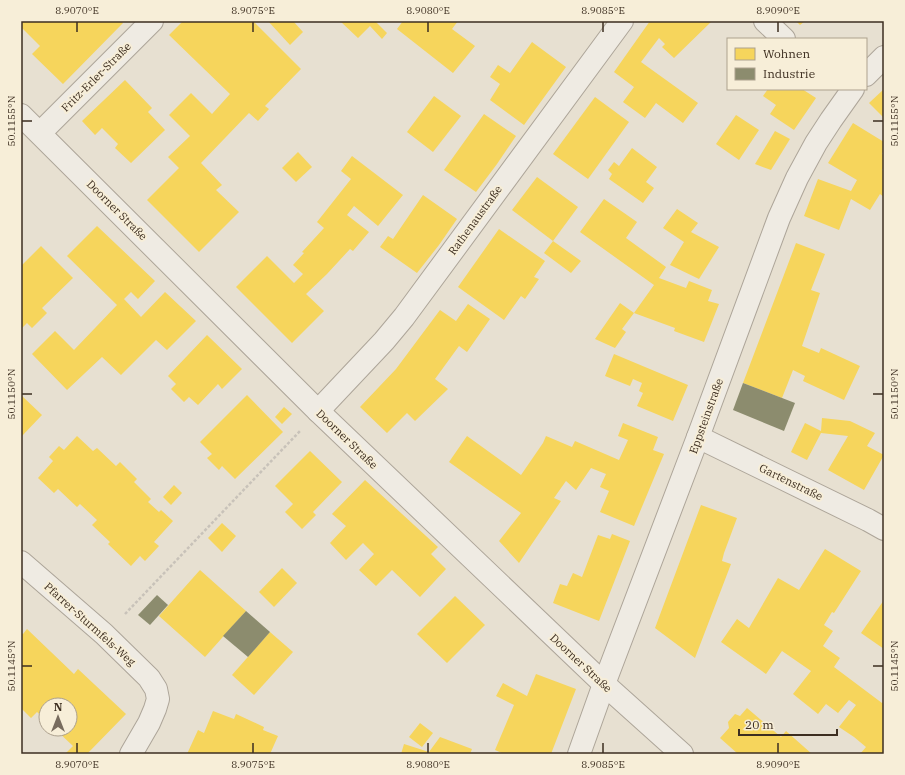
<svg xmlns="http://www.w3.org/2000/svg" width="905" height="775" font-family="'IBM Plex Serif',serif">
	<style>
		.homes { fill: #f6d55c }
		.industry { fill: #8c8c6e }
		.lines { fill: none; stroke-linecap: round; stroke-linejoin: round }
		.minor-casing { stroke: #ada599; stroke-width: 24 }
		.path { stroke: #c8c2b9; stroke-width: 2.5; stroke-dasharray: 3 2; stroke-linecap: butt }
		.minor { stroke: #efebe3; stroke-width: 22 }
		.ticks { fill: none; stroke: #3d2e20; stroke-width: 1.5 }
		.labels { text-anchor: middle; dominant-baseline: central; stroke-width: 4; stroke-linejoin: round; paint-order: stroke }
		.street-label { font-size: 11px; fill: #3d2e20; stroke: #f7eed8 }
		.neatline { fill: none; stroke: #3d2e20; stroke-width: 1.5 }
		.ticks-label { font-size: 10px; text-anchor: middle; fill: #3d2e20 }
	</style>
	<rect width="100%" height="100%" fill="#e7e0d1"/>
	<g class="homes">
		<polygon points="21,21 121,21 123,23 63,84 32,54 40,46 21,27"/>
		<polygon points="183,21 253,21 301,69 265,106 269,109 258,121 249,113 201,163 222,185 216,190 239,212 199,252 147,200 179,168 168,157 190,136 169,115 191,93 212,114 230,94 169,35"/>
		<polygon points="268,21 293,21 303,32 290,45"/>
		<polygon points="340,21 375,21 387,33 382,39 370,26 358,38"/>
		<polygon points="403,21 458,21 452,29 475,46 453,73 397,29"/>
		<polygon points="650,21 712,21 674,58 662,47 665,44 659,38 641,62 698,103 683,123 656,103 645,118 623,102 634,87 614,72"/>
		<polygon points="796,21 805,21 800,25"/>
		<polygon points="532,42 566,67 524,125 490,100 500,84 490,77 498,65 510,73"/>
		<polygon points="125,80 152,108 148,112 165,130 131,163 115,148 118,144 102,128 95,135 82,121"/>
		<polygon points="768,89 802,89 816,98 794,130 770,114 776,105 763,96"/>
		<polygon points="884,89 884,118 869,103"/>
		<polygon points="434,96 461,116 433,152 407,132"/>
		<polygon points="595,97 629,122 588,179 553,154"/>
		<polygon points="484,114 516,136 497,164 476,192 444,170"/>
		<polygon points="736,115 759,130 739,160 716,144"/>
		<polygon points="853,123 884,142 884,150 882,154 884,155 884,167 882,170 884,171 884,197 880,194 870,210 851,199 839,230 804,216 818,179 851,191 857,180 828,163"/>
		<polygon points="775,131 790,139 771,170 755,164"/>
		<polygon points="632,148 657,167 646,182 654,188 643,203 609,179 612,174 608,170 614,162 619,166"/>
		<polygon points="298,152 312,167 296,182 282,168"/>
		<polygon points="352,156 403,195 378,226 354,206 347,215 369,232 353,251 350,249 327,274 306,294 324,311 292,343 236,287 267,256 294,283 303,274 293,265 304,253 302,252 324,228 317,222 351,179 341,171"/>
		<polygon points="537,177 578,207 553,241 512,210"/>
		<polygon points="423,195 457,219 439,245 417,273 380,247 388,236 393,239"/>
		<polygon points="604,199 637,222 626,238 666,267 659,278 686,288 689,281 712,290 708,301 719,304 704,342 674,331 675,328 634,313 654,285 580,232"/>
		<polygon points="677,209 698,223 691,232 719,247 699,279 670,265 684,242 663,228"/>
		<polygon points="97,226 155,281 138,299 131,292 124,299 141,317 165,292 196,321 167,350 156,340 121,375 102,357 67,390 32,354 55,331 74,350 117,305 67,256"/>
		<polygon points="499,229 545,261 534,277 539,279 525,299 521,296 504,320 458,287"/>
		<polygon points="553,241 581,261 571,273 544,253"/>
		<polygon points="796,243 825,254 811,290 820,293 802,346 819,353 821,348 860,366 844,400 803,381 805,376 793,370 782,398 743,383"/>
		<polygon points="41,246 73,278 42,308 47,313 32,328 27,323 21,329 21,266"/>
		<polygon points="620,303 634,313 622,329 626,332 615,348 595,339"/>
		<polygon points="468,304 490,319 467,352 459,346 435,379 448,389 415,421 407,413 387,433 360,407 396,369 440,310 456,321"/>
		<polygon points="207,335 242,369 222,389 218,384 198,405 189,397 184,402 171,389 176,384 168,376"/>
		<polygon points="614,354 688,385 673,421 637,406 643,393 639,391 642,383 633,379 630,386 605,376"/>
		<polygon points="21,395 42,415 21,437"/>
		<polygon points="247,395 283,432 235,479 222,466 219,470 207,458 212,454 200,442"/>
		<polygon points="284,407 292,414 282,424 275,417"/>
		<polygon points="822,418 850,421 875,433 867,446 884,455 864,490 828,470 848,436 821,433 807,460 791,452 805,423 821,431"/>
		<polygon points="623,423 658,437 653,450 664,454 634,526 600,512 609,491 600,487 606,474 591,468 576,490 566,481 554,498 561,501 519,563 499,541 521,513 449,462 467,436 521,475 543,443 546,436 572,447 575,441 619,460 628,440 618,436"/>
		<polygon points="77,436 93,451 97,448 116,466 120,462 137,479 134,482 151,499 148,502 159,512 161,510 173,521 154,542 159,546 145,561 140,556 131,566 108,544 110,542 92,525 97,520 80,504 77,507 58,489 54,493 38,478 53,461 49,457 59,446 64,450"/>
		<polygon points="310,451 342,482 313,512 316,515 302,529 285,512 293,504 275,486"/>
		<polygon points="365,480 438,547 431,554 446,569 420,597 392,570 376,586 359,570 374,554 363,543 346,560 330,543 346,526 332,514"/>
		<polygon points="174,485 182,493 171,505 163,497"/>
		<polygon points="701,505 737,518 724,553 722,561 731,564 695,658 655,628"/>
		<polygon points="222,523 236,536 222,552 208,538"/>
		<polygon points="612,534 630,541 599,621 553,603 560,584 567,586 573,573 582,577 598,535 610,539"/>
		<polygon points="825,549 861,571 834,613 832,612 824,625 833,631 823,646 840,658 834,667 882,703 884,701 884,752 882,754 860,754 866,747 854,737 839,727 856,705 849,700 838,713 826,704 818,714 793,694 811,671 782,651 766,674 721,642 737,619 749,628 778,578 799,590"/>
		<polygon points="282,568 297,583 274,607 259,592"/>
		<polygon points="200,570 246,611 205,657 159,616"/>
		<polygon points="455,596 485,625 447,663 417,634"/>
		<polygon points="884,600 884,649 861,633"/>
		<polygon points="27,629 74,674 78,669 126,714 87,754 65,754 73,746 55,729 70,729 70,705 46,705 46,720 37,712 31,718 21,708 21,633 23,634"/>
		<polygon points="270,632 293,652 254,695 232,675"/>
		<polygon points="536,674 576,689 551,754 504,754 495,750 514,705 496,696 503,683 527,696"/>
		<polygon points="747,708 781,737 786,731 812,754 738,754 720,738 729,728 728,722 735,714 740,716"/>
		<polygon points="213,711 234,719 236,714 264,727 263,730 278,736 270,754 187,754 198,730 204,733"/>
		<polygon points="420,723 433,733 422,747 409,737"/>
		<polygon points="440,737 472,749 470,754 401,754 404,744 429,752"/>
	</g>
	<g class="industry">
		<polygon points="743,383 795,403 784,431 733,410"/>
		<polygon points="157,595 168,605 150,625 138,615"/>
		<polygon points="246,611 270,632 248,657 223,636"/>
	</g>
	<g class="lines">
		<g class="minor-casing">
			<g id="minor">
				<polyline points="765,21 784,39"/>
				<polyline points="866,75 884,57"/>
				<polyline points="21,115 318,411 604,684 682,754"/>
				<polyline points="40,133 152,21"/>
				<polyline points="318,411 384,341 404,317 622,21"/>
				<polyline points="698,437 868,520 884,529"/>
				<polyline points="21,562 104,634 149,678 156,689 158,699 155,709 149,723 131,754"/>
				<polyline points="579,754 604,684 698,437 779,218 797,178 816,143 831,120 853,89"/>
			</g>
		</g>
		<polyline class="path" points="125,614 300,431"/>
		<use href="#minor" class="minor"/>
	</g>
	<path class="ticks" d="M77 22V32M253 22V32M428 22V32M603 22V32M778 22V32M22 121H32M873 121H883M22 394H32M873 394H883M22 666H32M873 666H883M77 743V753M253 743V753M428 743V753M603 743V753M778 743V753"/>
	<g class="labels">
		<g class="street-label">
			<text transform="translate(96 77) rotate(-45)">Fritz-Erler-Straße</text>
			<text transform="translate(117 210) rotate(45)">Doorner Straße</text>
			<text transform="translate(475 220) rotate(-54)">Rathenaustraße</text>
			<text transform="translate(706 416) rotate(-70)">Eppsteinstraße</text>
			<text transform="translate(347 439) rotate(44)">Doorner Straße</text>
			<text transform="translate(791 482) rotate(26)">Gartenstraße</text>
			<text transform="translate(90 624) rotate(42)">Pfarrer-Sturmfels-Weg</text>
			<text transform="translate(581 663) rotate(43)">Doorner Straße</text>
		</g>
	</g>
	<rect width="905" height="775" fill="none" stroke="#f7eed8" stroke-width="44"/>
	<rect x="727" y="38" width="140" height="52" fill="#f7eed8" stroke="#ada18e"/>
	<rect x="735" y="48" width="20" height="12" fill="#f6d55c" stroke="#ada18e"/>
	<text x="763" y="58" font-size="12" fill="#3d2e20">Wohnen</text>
	<rect x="735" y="68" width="20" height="12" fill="#8c8c6e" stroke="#ada18e"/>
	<text x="763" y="78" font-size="12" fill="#3d2e20">Industrie</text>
	<g transform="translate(58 717)"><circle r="19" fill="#f7eed8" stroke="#ada18e"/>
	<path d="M0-3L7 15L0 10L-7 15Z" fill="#786c5e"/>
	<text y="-6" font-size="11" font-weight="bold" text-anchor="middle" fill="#3d2e20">N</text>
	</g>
	<path d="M739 729v6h98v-6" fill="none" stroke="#3d2e20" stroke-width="2"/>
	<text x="745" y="729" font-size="12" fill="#3d2e20" stroke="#f7eed8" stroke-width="3" paint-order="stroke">20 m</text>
	<rect x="22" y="22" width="861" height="731" class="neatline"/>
	<g class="ticks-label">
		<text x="77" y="14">8.9070°E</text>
		<text x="253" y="14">8.9075°E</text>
		<text x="428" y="14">8.9080°E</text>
		<text x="603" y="14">8.9085°E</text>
		<text x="778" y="14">8.9090°E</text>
		<text transform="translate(11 121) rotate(-90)" y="4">50.1155°N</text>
		<text transform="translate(894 121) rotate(-90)" y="4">50.1155°N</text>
		<text transform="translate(11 394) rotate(-90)" y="4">50.1150°N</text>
		<text transform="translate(894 394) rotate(-90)" y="4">50.1150°N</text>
		<text transform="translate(11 666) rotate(-90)" y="4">50.1145°N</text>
		<text transform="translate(894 666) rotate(-90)" y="4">50.1145°N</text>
		<text x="77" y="768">8.9070°E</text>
		<text x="253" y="768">8.9075°E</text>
		<text x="428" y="768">8.9080°E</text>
		<text x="603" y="768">8.9085°E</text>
		<text x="778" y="768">8.9090°E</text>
	</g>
</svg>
